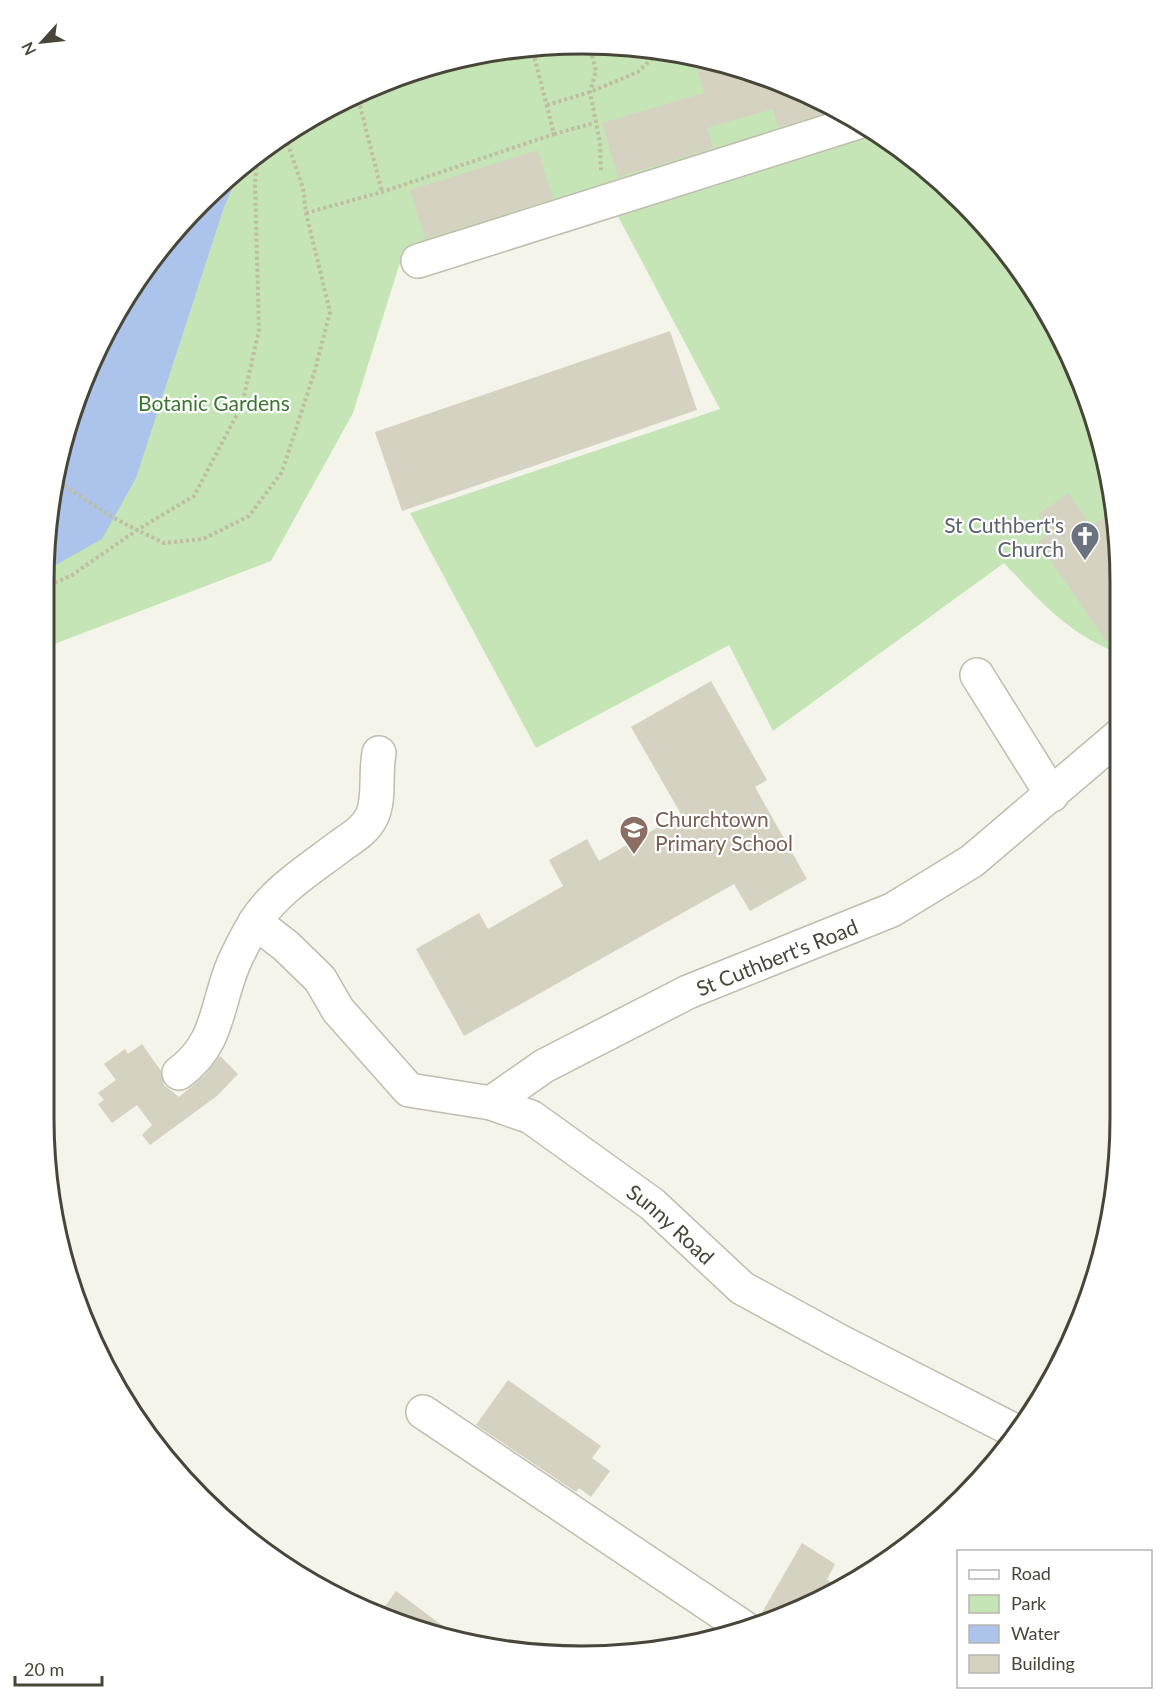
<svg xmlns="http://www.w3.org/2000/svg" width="1164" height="1700" font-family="Lato,sans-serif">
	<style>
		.green { fill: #c6e5b7 }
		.water { fill: #acc4ec }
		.building { fill: #d5d2c1 }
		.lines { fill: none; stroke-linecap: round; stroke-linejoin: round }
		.minor-casing { stroke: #bfbdae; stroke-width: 36 }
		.path { stroke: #c0bca0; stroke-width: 4; stroke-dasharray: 3 3; stroke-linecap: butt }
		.minor { stroke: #fff; stroke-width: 33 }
		.labels { text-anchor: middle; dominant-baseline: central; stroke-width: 4.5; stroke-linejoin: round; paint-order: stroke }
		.park-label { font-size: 21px; fill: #3b7730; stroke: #fff }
		.worship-label { font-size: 21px; fill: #5b616d; stroke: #fff; text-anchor: end }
		.education-label { font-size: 21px; fill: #785e54; stroke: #fff; text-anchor: start }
		.street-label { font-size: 21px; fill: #484639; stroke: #fff }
		.rim { fill: none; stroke: #484639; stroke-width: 3 }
	</style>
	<rect width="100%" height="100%" fill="#f4f4eb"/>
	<g class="green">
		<polygon points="582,44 687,54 788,85 849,117 402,256 353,413 271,561 44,648 44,582 54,477 99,344 201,201 283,134 376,84 477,54"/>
		<path d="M860 123 881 134 963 201 1065 344 1110 477 1120 582V654C1067 633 1042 603 1004 563L773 731 729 645 536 748 410 513 720 409 611 203Z"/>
	</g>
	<polygon class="water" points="241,169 224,207 136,478 102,539 45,571 54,477 63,457 99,344 201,201"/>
	<g class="building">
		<polygon points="693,56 788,85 835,110 778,128 773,109 707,128 713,148 618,177 602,123 704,93"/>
		<polygon points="538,150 553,199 425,239 410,190"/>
		<polygon points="670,331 697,410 402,511 375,432"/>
		<polygon points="1068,493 1091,526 1107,515 1115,527 1120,582 1120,631 1106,641 1038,542 1051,533 1038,514"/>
		<polygon points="711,681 767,780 755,787 807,879 750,911 734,884 464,1036 416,949 479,913 488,929 563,886 549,860 587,839 599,861 681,814 631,727"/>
		<polygon points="142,1044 161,1071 164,1085 179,1097 204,1076 220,1056 238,1074 217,1096 150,1145 142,1135 152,1125 137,1105 112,1123 98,1104 104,1100 98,1093 116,1080 104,1064 125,1049 128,1054"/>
		<polygon points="508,1380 601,1446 592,1458 610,1471 591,1497 579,1488 576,1492 476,1425"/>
		<polygon points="802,1543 835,1564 827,1580 840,1587 820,1601 760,1621 759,1618"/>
		<polygon points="396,1591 455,1635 454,1636 378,1616"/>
	</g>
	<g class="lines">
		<g class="minor-casing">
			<g id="minor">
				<polyline points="418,261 858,122"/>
				<polyline points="977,675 1052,795"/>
				<path id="s1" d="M255 922 286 946 320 979 338 1010 409 1090 491 1103 531 1117 652 1204 742 1288 841 1342 1017 1432"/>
				<path d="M179 1073C219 1044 216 1006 233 965 239 951 247 936 254 924 273 892 310 869 339 847 351 838 365 831 372 816 380 799 375 774 379 753"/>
				<path id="s2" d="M491 1103 544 1066 688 992 892 910 972 861 1120 735"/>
				<polyline points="423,1412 743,1627"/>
			</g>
		</g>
		<g class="path">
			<polyline points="589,44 596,71 590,92 600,143 601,173"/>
			<polyline points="372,87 411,74"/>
			<polyline points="357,94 382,192"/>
			<polyline points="547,105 590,92 638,72 660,51"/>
			<polyline points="554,134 594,123"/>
			<polyline points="306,213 382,192 554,134 532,48"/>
			<polyline points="54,479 112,517 137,530 194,496 242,405 259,330 255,185 257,156"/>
			<polyline points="44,588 72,575 137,530 164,543 203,539 249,516 282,472 315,370 330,312 306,213 303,188 284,133"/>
		</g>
		<use href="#minor" class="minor"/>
	</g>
	<defs>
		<g id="church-pin" transform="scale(1.5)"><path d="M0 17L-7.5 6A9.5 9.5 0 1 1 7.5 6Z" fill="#6b7280" stroke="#fff"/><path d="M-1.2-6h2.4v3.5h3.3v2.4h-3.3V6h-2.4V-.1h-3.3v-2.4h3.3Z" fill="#fff"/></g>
		<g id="school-pin" transform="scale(1.5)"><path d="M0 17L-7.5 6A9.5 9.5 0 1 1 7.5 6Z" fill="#8d6e63" stroke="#fff"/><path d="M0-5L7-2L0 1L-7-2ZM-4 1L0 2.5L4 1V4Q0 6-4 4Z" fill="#fff"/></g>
	</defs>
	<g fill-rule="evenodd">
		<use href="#church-pin" x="1085" y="536"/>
		<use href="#school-pin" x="634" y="830"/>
	</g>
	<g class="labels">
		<g class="park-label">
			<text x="214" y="402">Botanic Gardens</text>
		</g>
		<g class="worship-label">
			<text x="1064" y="524">St Cuthbert's<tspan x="1064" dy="24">Church</tspan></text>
		</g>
		<g class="education-label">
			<text x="655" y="818">Churchtown<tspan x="655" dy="24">Primary School</tspan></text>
		</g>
		<g class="street-label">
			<text stroke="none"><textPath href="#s2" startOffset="322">St Cuthbert's Road</textPath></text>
			<text stroke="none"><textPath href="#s1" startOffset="531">Sunny Road</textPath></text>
		</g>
	</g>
	<path d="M0 0H1164V1700H0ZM582 54H582A528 528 0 0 1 1110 582V1118A528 528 0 0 1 582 1646H582A528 528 0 0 1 54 1118V582A528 528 0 0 1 582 54Z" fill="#fff" fill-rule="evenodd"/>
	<path class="rim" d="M582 54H582A528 528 0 0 1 1110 582V1118A528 528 0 0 1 582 1646H582A528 528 0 0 1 54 1118V582A528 528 0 0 1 582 54Z"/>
	<rect x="957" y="1550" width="195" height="138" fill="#ffffff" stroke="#b6b5b0" stroke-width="1.5"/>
	<rect x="969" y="1570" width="30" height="9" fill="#ffffff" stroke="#b6b5b0" stroke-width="1.5"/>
	<text x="1011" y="1580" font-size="18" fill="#484639">Road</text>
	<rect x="969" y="1595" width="30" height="18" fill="#c6e5b7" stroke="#b6b5b0" stroke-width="1.5"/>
	<text x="1011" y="1610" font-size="18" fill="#484639">Park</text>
	<rect x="969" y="1625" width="30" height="18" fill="#acc4ec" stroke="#b6b5b0" stroke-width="1.5"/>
	<text x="1011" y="1640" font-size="18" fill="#484639">Water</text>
	<rect x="969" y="1655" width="30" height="18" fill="#d5d2c1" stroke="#b6b5b0" stroke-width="1.5"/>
	<text x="1011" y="1670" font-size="18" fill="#484639">Building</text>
	<g transform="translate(42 42) rotate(243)" stroke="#ffffff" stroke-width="4.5" paint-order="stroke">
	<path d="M0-4.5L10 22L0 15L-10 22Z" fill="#484639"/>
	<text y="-9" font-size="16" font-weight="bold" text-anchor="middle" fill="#484639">N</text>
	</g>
	<path d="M15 1676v9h87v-9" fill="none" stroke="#484639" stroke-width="3"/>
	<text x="24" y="1676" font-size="18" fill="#484639" stroke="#ffffff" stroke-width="4.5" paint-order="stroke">20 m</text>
</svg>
